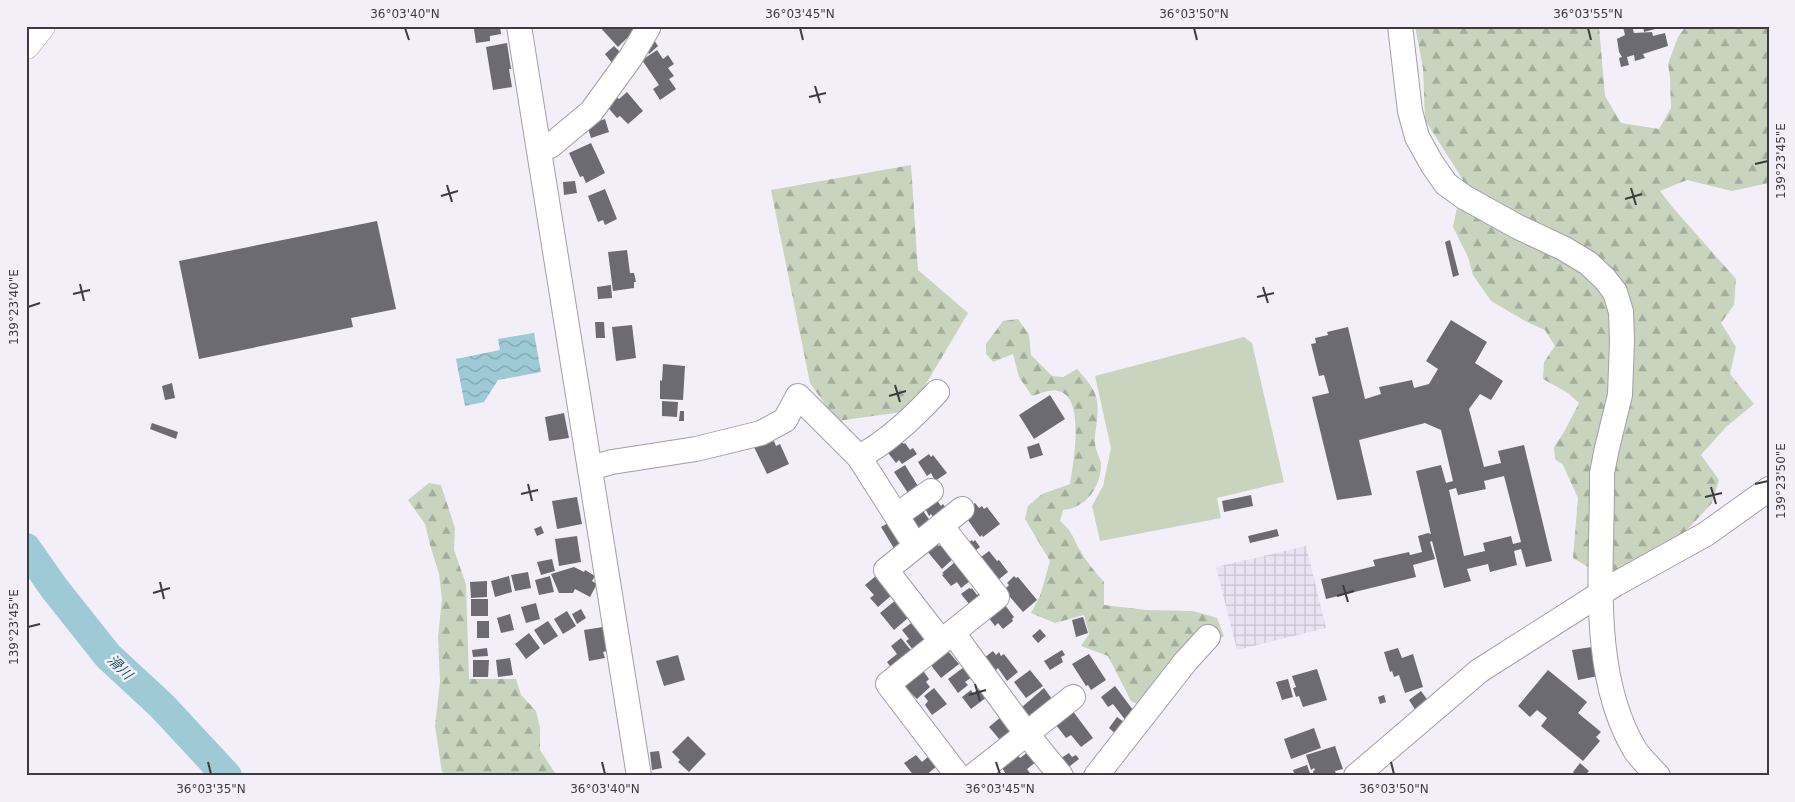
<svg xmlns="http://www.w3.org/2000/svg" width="1795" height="802" font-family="'DejaVu Sans','Noto Sans JP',sans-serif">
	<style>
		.industrial { fill: url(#industrial-grid) }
		.green { fill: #c8d4bd }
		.forest { fill: url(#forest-firs) }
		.water { fill: url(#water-waves) }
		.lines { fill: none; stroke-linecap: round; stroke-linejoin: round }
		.river { stroke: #9dcad5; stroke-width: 30 }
		.building { fill: #6d6b72; fill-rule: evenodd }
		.minor-casing { stroke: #a19fa7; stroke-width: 26 }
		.major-casing { stroke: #a19fa7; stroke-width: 29 }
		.minor { stroke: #fff; stroke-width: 24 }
		.major { stroke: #fff; stroke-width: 28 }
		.ticks { fill: none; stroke: #3c3b3e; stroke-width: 2 }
		.labels { text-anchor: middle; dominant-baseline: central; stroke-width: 5; stroke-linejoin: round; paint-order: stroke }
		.water-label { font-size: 14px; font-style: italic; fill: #1f5a67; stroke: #f2eff8 }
		.neatline { fill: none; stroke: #3c3b3e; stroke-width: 2 }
		.ticks-label { font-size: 12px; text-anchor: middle; fill: #3c3b3e }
	</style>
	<defs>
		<pattern id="industrial-grid" width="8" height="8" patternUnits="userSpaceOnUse" patternTransform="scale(1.25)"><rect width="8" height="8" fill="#e8e3f2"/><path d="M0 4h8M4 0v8" fill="none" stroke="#c8c4d1"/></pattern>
		<pattern id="forest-firs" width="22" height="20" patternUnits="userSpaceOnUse" patternTransform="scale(1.25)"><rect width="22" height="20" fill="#c8d4bd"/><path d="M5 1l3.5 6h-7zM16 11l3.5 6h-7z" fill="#a4ad9b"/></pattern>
		<pattern id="water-waves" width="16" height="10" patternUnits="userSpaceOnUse" patternTransform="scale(1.25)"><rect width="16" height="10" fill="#9dcad5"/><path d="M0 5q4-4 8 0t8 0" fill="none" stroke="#81a5ae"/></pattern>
	</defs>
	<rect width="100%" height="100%" fill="#f2eff8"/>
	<polygon class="industrial" points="1306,546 1326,628 1237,650 1216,567"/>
	<polygon class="green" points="1244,337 1252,343 1284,482 1217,498 1221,518 1100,541 1092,506 1103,486 1111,448 1095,376"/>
	<g class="forest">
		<polygon points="1415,26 1599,26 1605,96 1621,123 1659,129 1671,108 1670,77 1668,64 1678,37 1686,26 1769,26 1769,183 1732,191 1687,180 1660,191 1674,209 1736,279 1734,305 1721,323 1736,347 1730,374 1754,404 1726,427 1701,455 1719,480 1712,503 1685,532 1661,549 1608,579 1573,558 1578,498 1563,465 1555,459 1554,447 1564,432 1579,403 1568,393 1543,379 1544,362 1555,346 1545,330 1527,322 1491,301 1473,275 1468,257 1453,227 1463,180 1425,120 1423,68"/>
		<polygon points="911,165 918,270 968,313 910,411 837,421 810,383 771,190"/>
		<path d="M1018 319 1029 335 1031 355 1052 376 1063 377 1077 369C1093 387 1100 394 1097 419 1097 426 1094 435 1095 442 1095 450 1100 457 1101 464 1101 487 1086 508 1063 510L1060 521C1071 530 1072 535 1078 547 1085 560 1094 571 1104 582V605L1146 610 1193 611 1217 618 1224 636 1210 646 1155 712 1131 701 1108 656 1081 646 1089 634 1084 615 1055 623 1031 613 1040 596 1050 561 1025 519 1028 506 1042 494 1070 484C1073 465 1086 396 1058 391 1050 389 1039 394 1032 396L1019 377 1013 354 993 362 986 354V344L1003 321Z"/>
		<polygon points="429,483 441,485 455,528 454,550 466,584 469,679 516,679 521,695 536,711 540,728 540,750 557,776 451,776 442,772 435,726 440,682 438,637 442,599 439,574 430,545 425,524 408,500"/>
	</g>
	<polygon class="water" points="534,333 541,372 498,380 484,402 465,406 456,359 500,350 498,339"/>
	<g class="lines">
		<polyline class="river" points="26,548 54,588 108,656 162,706 227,776"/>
	</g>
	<g class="building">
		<polygon points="483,26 500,26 501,34 490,36 490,41 476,43 474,29"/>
		<polygon points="599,26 634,26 636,29 618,47"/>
		<polygon points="1632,26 1634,33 1652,32 1653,36 1665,33 1668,46 1643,54 1645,58 1635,61 1634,55 1627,57 1629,65 1621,67 1619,58 1622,57 1619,52 1617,39 1625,35 1623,27"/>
		<polygon points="1643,26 1663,26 1663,27 1644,32"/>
		<polygon points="654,40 658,46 649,54 644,48"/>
		<polygon points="507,43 511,69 509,69 512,87 493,90 486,47"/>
		<polygon points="614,46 622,54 612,63 605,54"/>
		<polygon points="657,50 663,59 668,55 674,64 668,68 674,76 669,79 676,89 660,100 653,89 659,85 642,60"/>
		<polygon points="627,92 643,111 628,124 620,116 617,118 605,104 615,96 619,99"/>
		<polygon points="605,119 609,132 591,138 587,125"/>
		<polygon points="591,143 605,173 586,183 583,176 580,177 569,153"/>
		<polygon points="575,181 577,193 564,195 563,182"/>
		<polygon points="605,189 617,219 605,225 603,220 598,222 588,196"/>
		<polygon points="377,221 396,309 351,318 353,327 199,359 179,261"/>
		<polygon points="1450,240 1459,275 1453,277 1445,242"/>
		<polygon points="627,250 630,273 634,273 636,282 634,282 634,288 613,291 608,252"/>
		<polygon points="611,285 612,298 598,299 597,287"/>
		<path d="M1451 320 1487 342 1475 363 1503 381 1491 400 1480 394 1469 409 1484 467 1501 463 1498 451 1524 445 1552 561 1526 567 1521 549 1514 551 1517 565 1490 572 1488 564 1467 569 1471 581 1444 588 1432 541 1430 542 1435 559 1413 565 1416 577 1326 599 1321 579 1375 566 1373 560 1409 552 1410 555 1422 552 1418 536 1428 533 1431 534 1416 471 1441 465 1446 483 1453 481 1441 430 1425 423 1359 440 1372 495 1337 500 1312 397 1329 393 1324 375 1319 376 1311 344 1316 343 1315 338 1328 335 1327 332 1348 327 1365 399 1381 394 1379 387 1412 380 1414 388 1429 384 1438 369 1426 361ZM1504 476 1521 542 1513 544 1511 536 1483 543 1485 551 1464 556 1449 490 1456 488 1458 495 1486 489 1484 481Z"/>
		<polygon points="595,322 604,322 605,338 596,338"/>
		<polygon points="632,325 636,358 616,361 612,327"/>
		<polygon points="663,364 685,366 683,400 660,399 660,380 662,381"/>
		<polygon points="172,383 175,398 165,400 162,386"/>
		<polygon points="1050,395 1065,419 1034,439 1019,415"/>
		<polygon points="662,401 678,402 677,417 662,416"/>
		<polygon points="680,411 684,411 684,421 679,421"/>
		<polygon points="564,413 569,438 549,441 545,417"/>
		<polygon points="152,423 178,432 176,439 150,429"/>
		<polygon points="899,439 904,444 905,443 910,450 913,448 917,454 902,464 899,460 896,463 885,449"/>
		<polygon points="766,441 767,444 774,441 776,446 780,444 789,464 767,474 754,447"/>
		<polygon points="1039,443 1043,455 1030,459 1027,447"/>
		<polygon points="929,454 931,457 933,455 947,473 935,481 931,473 927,476 918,462"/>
		<polygon points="905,465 918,486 908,493 894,472"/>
		<polygon points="1251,495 1253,506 1224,512 1222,501"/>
		<polygon points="934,496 941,506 943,504 948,511 935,520 931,514 929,516 923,504"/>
		<polygon points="577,497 582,524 557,529 552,501"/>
		<polygon points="975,503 979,508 982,506 984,509 987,507 1000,524 983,537 982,535 980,537 965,516 965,510"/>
		<polygon points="921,508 933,525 924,531 921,527 918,529 910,517"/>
		<polygon points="892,521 906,543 895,550 881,527"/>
		<polygon points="541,526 544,533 537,536 534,529"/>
		<polygon points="1277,529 1279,536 1250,543 1248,536"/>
		<polygon points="577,536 581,562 559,566 555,539"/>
		<polygon points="972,540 973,542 975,540 980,547 971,554 965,545"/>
		<polygon points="936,543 939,546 942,543 954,558 942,569 927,551"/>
		<polygon points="989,551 997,561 999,560 1008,572 992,585 976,561"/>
		<polygon points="552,559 555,571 541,575 537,562"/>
		<polygon points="955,562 970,581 961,588 957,582 951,586 942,575 944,574 942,573"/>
		<polygon points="574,567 584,572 585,570 595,576 592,581 597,584 590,597 575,589 573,593 559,593 551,574"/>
		<polygon points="528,572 531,588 515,591 511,575"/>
		<polygon points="877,575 893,594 878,607 870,598 874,595 865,585"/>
		<polygon points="509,576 512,592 495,597 491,581"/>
		<polygon points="550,576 554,592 539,595 535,580"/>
		<polygon points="1014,576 1016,578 1018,577 1037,600 1023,612 1004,590 1009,585 1007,583"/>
		<polygon points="487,581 487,597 471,598 470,582"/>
		<polygon points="969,588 971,589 972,588 977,595 979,593 985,601 974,610 961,594"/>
		<rect x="471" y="599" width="17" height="17"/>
		<polygon points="897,599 907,611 904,613 908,618 894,630 880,613"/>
		<polygon points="536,603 540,619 526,623 521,607"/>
		<polygon points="1005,605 1014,617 1012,619 1013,621 1003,629 998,623 995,626 988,617"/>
		<polygon points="581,609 586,618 577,624 572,614"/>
		<polygon points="567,611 576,626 563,634 554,619"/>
		<polygon points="510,614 514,630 501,633 497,618"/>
		<polygon points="1083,617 1088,633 1076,637 1072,620"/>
		<polygon points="915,620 929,637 913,650 906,641 909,639 902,630"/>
		<rect x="477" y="621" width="12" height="17"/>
		<polygon points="548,621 558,636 544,645 534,630"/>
		<polygon points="603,627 607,651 603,652 605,658 589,661 584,630"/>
		<polygon points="1040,629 1046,636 1038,643 1032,636"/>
		<polygon points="529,633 540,648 526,659 515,644"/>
		<polygon points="901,638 914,654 893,670 887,662 897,654 891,646"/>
		<polygon points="1592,647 1598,676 1578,680 1572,650"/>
		<polygon points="487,648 488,656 473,657 472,650"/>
		<polygon points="1398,648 1402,658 1413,654 1423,687 1405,693 1399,675 1394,677 1392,671 1390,672 1384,652"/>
		<polygon points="1062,650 1065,655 1061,657 1063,662 1050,670 1044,661"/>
		<polygon points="948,651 959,664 941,678 930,664"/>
		<polygon points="993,651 996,655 999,652 1001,656 1004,654 1018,672 1007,681 998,668 995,671 984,658"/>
		<polygon points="1089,654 1106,680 1091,690 1088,685 1086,686 1072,664"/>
		<polygon points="678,655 685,680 664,686 656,661"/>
		<polygon points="510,658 513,675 498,677 496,660"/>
		<polygon points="473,660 489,660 488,677 473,677"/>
		<polygon points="964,667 972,677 965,682 968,685 958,693 948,679"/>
		<polygon points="922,669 929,679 926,682 930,687 917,699 904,686"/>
		<polygon points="1317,669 1327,700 1303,707 1299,696 1296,697 1293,688 1296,687 1292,676"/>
		<polygon points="1030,670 1043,686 1026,698 1014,682"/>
		<polygon points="1548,670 1587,702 1578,713 1601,732 1596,737 1600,741 1583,761 1541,726 1547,718 1537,710 1530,717 1518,706"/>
		<polygon points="1288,679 1293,697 1282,700 1276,682"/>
		<polygon points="1115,686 1136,714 1126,721 1113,704 1108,707 1101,697"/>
		<polygon points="934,688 947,704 932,715 925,705 928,701 924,696"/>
		<polygon points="1044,688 1052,699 1033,720 1022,707"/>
		<polygon points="979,689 980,691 982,690 987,697 971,709 962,697 971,690 973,693"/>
		<polygon points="1421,691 1429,702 1416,711 1409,700"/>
		<polygon points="1384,695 1386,702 1380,704 1378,697"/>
		<polygon points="1072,710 1093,738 1081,747 1071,735 1066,738 1053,721"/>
		<polygon points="1002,716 1013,729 1000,740 989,727"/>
		<polygon points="1117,717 1128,725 1119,737 1109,728"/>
		<polygon points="1314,728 1321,748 1291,759 1284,739"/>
		<polygon points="688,736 706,754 689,772 678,762 680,760 672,752"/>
		<polygon points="1335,746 1343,769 1335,771 1337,776 1314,776 1313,771 1315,770 1314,768 1311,770 1306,755"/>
		<polygon points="659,751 662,768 652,770 650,752"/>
		<polygon points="1028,752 1036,762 1027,769 1032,776 1007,776 1001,766 1016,753 1020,758"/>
		<polygon points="1069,753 1072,757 1076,755 1079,759 1065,770 1058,760"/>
		<polygon points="916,755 922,762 929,756 937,766 925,776 914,776 904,763"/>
		<polygon points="1580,763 1589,771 1584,776 1577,776 1573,772"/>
		<polygon points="1307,765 1311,776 1295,776 1293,770"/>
	</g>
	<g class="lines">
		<g class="minor-casing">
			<g id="minor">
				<polyline points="519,26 639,776"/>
				<path d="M1400 26 1410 111 1417 137 1432 164 1446 184 1464 197 1518 227 1563 248 1588 263 1605 279 1615 292 1621 312 1622 341 1620 395 1607 448 1602 473C1603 561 1588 672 1635 750 1641 759 1650 767 1658 776"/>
				<polyline points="539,148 550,146 591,112 631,57 648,28"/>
				<path d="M859 457C889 441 914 417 937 392"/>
				<polyline points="590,468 612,462 696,449 761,433 785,420 798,396 859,457 915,545"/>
				<polyline points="897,515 931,491"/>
				<polyline points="942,527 997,597 888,684 958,776"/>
				<polyline points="953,633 1026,733 1061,776"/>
				<polyline points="941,641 886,570 962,509"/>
				<polyline points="973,776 1073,697"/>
				<polyline points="1096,776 1186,661 1208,637"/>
				<polyline points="1356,776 1479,671 1614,585 1706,534 1769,489"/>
			</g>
		</g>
		<g class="major-casing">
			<polyline id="major" points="26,45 41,26"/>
		</g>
		<use href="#minor" class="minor"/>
		<use href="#major" class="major"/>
	</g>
	<path class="ticks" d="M405 28 409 40M800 28 803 40M1194 28 1197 40M1588 28 1591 40M815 86 820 103M809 97 826 93M1755 164 1768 161M447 185 452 202M1631 188 1636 205M441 196 458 191M1625 199 1642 194M80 284 84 301M1263 287 1268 303M73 294 90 290M1257 297 1274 293M28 307 40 303M895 385 900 402M889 396 906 391M528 484 532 501M1755 484 1768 481M1711 487 1716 504M521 494 538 490M1705 497 1722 493M160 582 164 599M1343 585 1348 602M153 593 170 588M1337 596 1354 591M28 627 40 624M975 684 980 701M969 695 986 690M208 762 211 774M602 762 605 774M996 762 1000 774M1391 762 1394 774"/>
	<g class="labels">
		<g class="water-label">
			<text transform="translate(120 667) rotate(44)">滑川</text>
		</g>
	</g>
	<rect width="1795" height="802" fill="none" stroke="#f2eff8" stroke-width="55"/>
	<rect x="28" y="28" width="1740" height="746" class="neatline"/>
	<g class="ticks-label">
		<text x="405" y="18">36°03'40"N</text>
		<text x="800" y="18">36°03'45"N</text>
		<text x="1194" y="18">36°03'50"N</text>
		<text x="1588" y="18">36°03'55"N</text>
		<text transform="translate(1781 161) rotate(-90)" y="4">139°23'45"E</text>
		<text transform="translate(14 307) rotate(-90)" y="4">139°23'40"E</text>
		<text transform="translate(1781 481) rotate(-90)" y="4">139°23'50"E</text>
		<text transform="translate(14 627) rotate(-90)" y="4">139°23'45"E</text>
		<text x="211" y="793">36°03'35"N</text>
		<text x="605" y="793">36°03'40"N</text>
		<text x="1000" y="793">36°03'45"N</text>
		<text x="1394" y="793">36°03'50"N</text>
	</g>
</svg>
